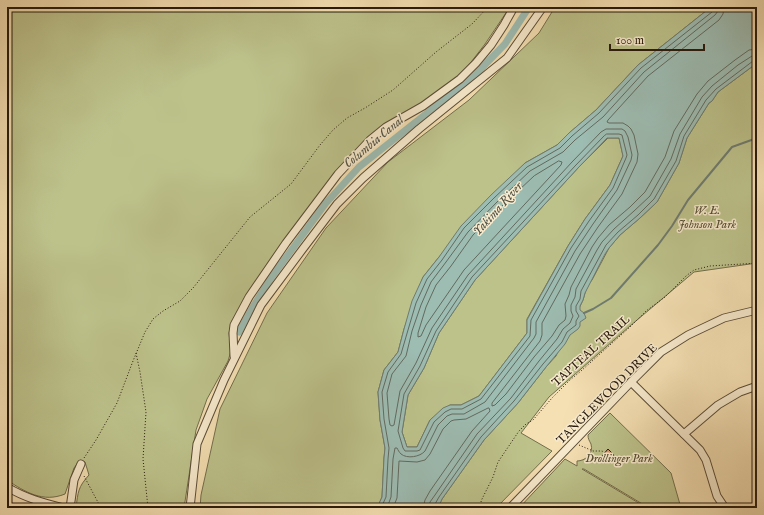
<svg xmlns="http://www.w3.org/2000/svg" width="764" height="515" font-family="'IM FELL English',serif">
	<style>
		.green { fill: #bdc28b; stroke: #726e4c }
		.water { fill: #9dbcb2; stroke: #6e7b70; fill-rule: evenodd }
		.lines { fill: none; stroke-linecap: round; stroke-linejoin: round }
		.shore { stroke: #626a5f; stroke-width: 1 }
		.stream { stroke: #6e7b70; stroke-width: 2 }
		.canal { stroke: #9dbcb2; stroke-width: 7 }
		.building { fill: #d99870; stroke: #27190c }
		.minor-casing { stroke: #5a4b36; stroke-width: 9 }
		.path { stroke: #27190c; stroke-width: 1; stroke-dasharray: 1 2; stroke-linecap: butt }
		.minor { stroke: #f8ebce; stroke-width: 7 }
		.labels { text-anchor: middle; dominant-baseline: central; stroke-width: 3; stroke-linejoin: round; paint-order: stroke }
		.park-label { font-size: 12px; font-style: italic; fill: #544c32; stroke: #f8ebce }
		.street-label { font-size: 12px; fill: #27190c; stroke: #f8ebce }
		.water-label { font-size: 13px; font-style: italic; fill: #505246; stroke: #f8ebce }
	</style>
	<rect width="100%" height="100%" fill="#f5e0b3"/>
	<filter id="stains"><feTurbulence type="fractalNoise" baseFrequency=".005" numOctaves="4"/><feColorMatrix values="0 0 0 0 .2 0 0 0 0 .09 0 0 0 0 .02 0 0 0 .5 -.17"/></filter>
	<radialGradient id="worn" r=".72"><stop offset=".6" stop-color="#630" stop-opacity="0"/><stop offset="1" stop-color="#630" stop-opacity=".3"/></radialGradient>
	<g class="green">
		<path d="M7 7H510L485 44 465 70 443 90 376 132 260 275 232 321 229 333 231 351 228 361 207 399 196 430 184 508H76C78 492 78 487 89 475L85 462 80 460 74 468 65 494C43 503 25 492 7 480Z"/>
		<polygon points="555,7 711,7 638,65 596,110 569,133 557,145 525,163 439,257 423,277 404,329 398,352 384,370 378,392 380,420 385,448 384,458 382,497 377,508 200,508 201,495 220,409 267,313 326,228 388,162 469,100 539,33"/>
		<polygon points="757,63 757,263 694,272 630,326 549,397 521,433 552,451 496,508 438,508 442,499 484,440 518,403 546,367 556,356 583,300 585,293 588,285 592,280 609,248 620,235 640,218 657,202 679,163 687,138 709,103 712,101 718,92"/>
		<polygon points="608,138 619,138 623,156 610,185 585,219 568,246 527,319 527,333 479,396 461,405 450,405 430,420 417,447 407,447 402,432 408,395 424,368 439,333 475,280 578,168"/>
		<path d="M610 413 671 473 681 508H649L584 469H582L647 508H519L565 459 577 466V461C585 461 594 454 591 444 589 440 588 439 588 435Z"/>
	</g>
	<path class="water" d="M711 7H757V63L718 92 712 101 709 103 687 138 679 163 657 202 640 218 620 235 609 248 605 254 585 293 583 300 580 306V310L584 313 586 318 580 322V326L578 329 570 335 565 344 546 367 518 403 484 440 442 499 438 508H377L382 497 384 458 385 448 380 420 378 392 384 370 398 352 404 329 412 301 423 277 439 257 461 226 491 195 525 163 557 145 569 133 596 110 638 65ZM607 138H619L623 156 610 185 585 219 568 246 527 320V333L479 396 461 405H450L443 408 430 420 417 447H407L402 432 408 395 424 368 439 333 475 280 578 168Z"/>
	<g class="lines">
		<g class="shore">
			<polyline points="724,7 723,14 719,20 648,76 608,120 607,122 609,123 623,123 628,126 631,129 634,135 638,154 637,162 622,194 598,227 580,254 542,323 542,335 540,341 492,403 492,406 495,405 506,394 534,357 552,336 559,325 565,320 566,316 565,304 569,295 571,287 592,247 598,238 609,225 630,207 645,192 665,157 674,131 697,94 708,81 735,60 749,50 757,49"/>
			<polygon points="607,134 619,134 622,135 627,155 626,158 613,188 589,221 571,248 531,320 530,336 481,399 462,409 451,409 445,412 434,422 420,450 417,451 405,451 403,448 398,431 404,394 420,366 436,331 472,277 575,166 604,136"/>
			<polygon points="559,161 562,162 561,165 464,270 426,325 421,336 418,337 418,333 426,307 436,285 451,266 473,235 502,206 534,176"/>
			<polyline points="381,508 386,497 388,459 389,448 384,419 382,392 388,372 401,354 408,330 416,303 427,279 442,260 464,228 494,198 527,167 560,148 572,136 599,113 641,68 712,12 713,7"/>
			<path d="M387 508 391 497 393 459 395 448H397C398 450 399 452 401 454 407 459 420 457 425 451L438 425 447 416 452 414H464L485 402 534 338 536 334V322L575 251 593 224 617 190 631 160 632 155 628 137 625 131 622 129H606L601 132 572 162 468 275 432 328 416 363 400 391 394 425 392 426 390 425 389 419 387 393 392 374 406 356 412 331 421 305 431 282 446 262 468 232 497 202 530 171 563 152 575 140 603 117 644 72 715 15 718 11V7"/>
			<polyline points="393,508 397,498 399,461 417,462 425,460 430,454 443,429 451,421 454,420 466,419 488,408 489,408 490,411 472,431 430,491 425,500 423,508"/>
			<polyline points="429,508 430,502 435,495 477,434 511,398 539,361 557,339 563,329 570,323 573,316 571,311 571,305 575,297 576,289 597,250 602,242 614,229 634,211 650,196 671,159 680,134 702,97 712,86 738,65 752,56 757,55"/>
			<polyline points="434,508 435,504 439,497 481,437 514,401 543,364 562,342 567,332 576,325 576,321 579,316 576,311 576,306 580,299 581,291 606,245 618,232 638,215 654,199 676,161 684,136 706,100 716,89 753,61 757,60"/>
		</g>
		<polyline class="stream" points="584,313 593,309 611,298 658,245 672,226 688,200 732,147 757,138"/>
		<polyline class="canal" points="239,332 253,307 271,278 326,203 359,167 474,76 505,44 529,7"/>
	</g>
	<polygon class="building" points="608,449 614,455 608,462 602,456"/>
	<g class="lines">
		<g class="minor-casing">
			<g id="minor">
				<polyline points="234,356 233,333 234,325 249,297 286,243 338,174 370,140 386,127 423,106 460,79 476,63 491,45 504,25 514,7"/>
				<polyline points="631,382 700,450 706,460 717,496 725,508"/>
				<polyline points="684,434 718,405 740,392 757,386"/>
				<path d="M7 487C25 498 44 503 64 508"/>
				<polyline points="70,508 74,480 81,464"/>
				<polyline points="190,508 197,444 224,380 261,305 302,250 337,204 363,178 419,129 507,58 543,7"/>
				<polyline points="510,508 631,382 661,352 688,335 724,318 757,310"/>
			</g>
		</g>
		<g class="path">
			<polyline points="136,353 140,372 146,412 143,459 148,508"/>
			<polyline points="579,445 593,451 602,451 605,453"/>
			<polyline points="84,458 96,440 117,403 133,361 145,332 153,319 163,311 180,301 193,288 250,217 291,184 320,145 333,130 347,118 365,108 393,90 436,52 472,24 488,7"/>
			<polyline points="84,476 101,508"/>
			<polyline points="482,508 482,506 481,501 493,477 498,462 519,431 526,424 533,420 552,398 570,380 581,371 630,327 646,311 665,297 686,276 694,270 710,266 742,264 757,263"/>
		</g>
		<use href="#minor" class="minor"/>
	</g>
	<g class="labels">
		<g class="park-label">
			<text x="707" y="210">W. E.<tspan x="707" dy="14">Johnson Park</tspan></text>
			<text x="619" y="458">Drollinger Park</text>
		</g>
		<g class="street-label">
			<text transform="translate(591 351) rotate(-42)">TAPTEAL TRAIL</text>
			<text transform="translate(607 394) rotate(-45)">TANGLEWOOD DRIVE</text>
		</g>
		<g class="water-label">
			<text transform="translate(374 142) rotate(-40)">Columbia Canal</text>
			<text transform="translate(498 209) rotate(-48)">Yakima River</text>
		</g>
	</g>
	<rect width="764" height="515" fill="none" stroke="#f5e0b3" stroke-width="24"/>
	<rect x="8" y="8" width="748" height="499" fill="none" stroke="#27190c" stroke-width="2"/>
	<rect x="12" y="12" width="740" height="491" fill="none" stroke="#27190c"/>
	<path d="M610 44v6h94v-6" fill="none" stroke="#27190c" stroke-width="2"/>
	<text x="616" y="44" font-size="12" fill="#27190c" stroke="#f8ebce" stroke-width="3" paint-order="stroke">100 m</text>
	<rect width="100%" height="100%" filter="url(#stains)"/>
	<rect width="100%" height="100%" fill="url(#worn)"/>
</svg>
